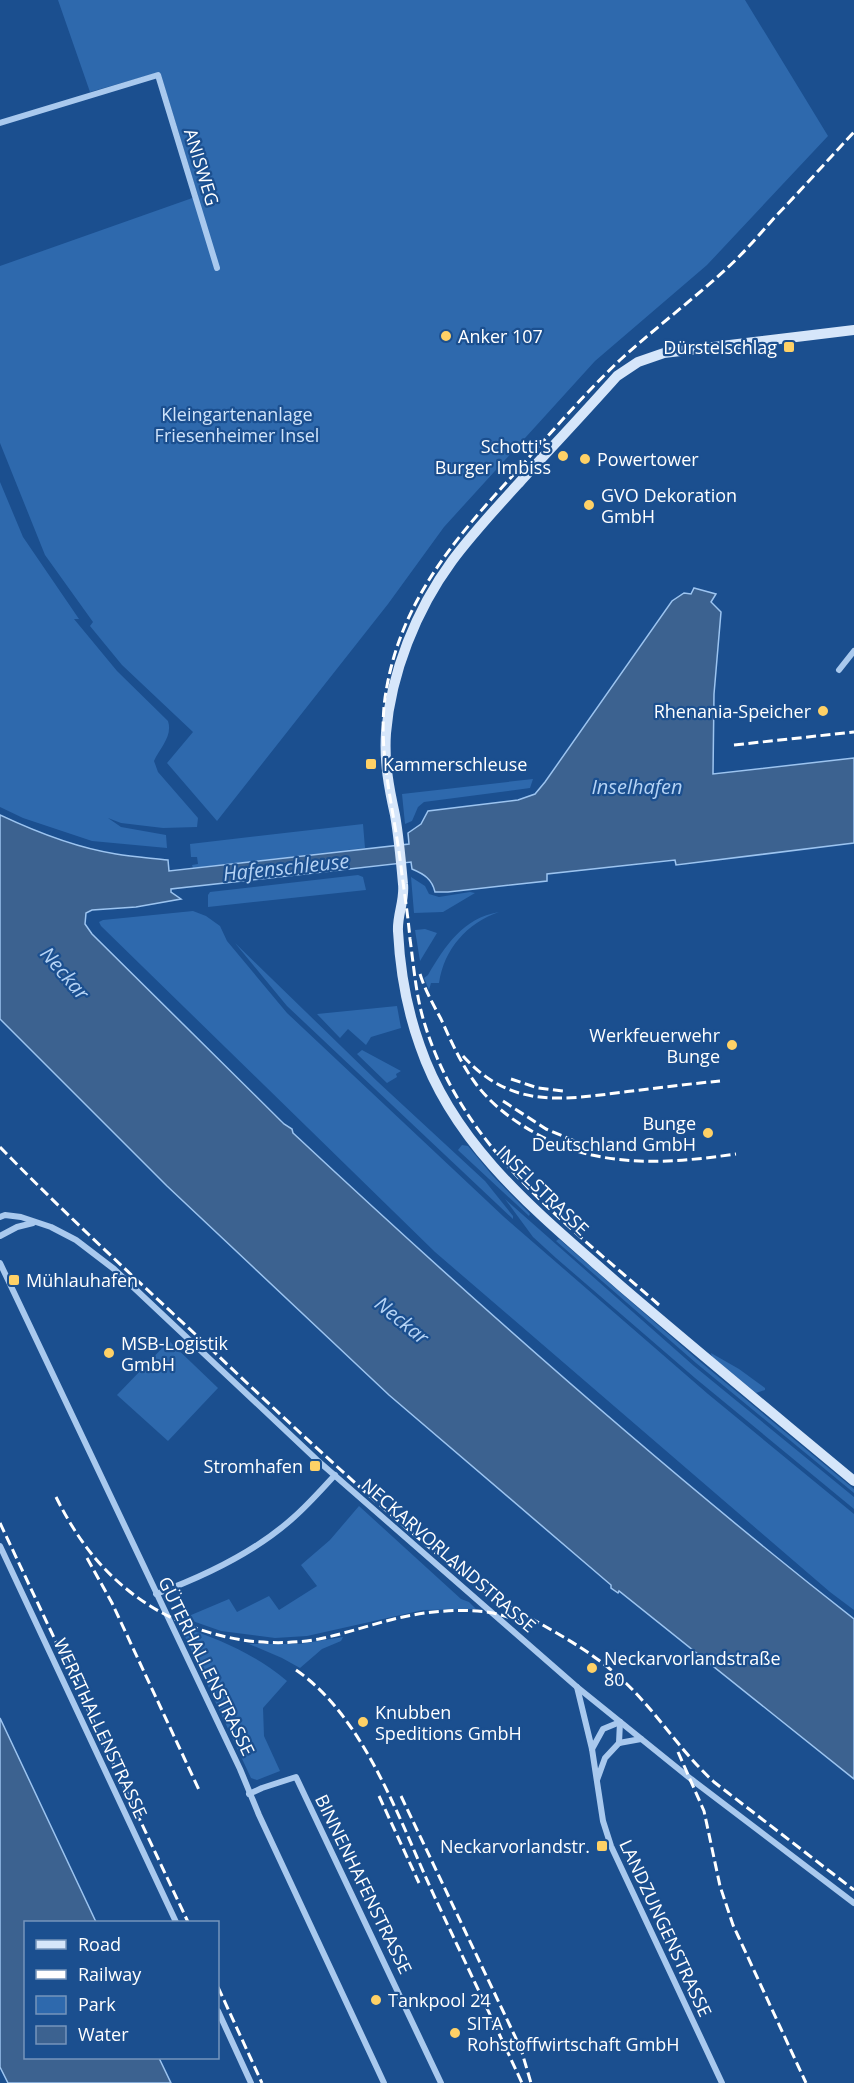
<svg xmlns="http://www.w3.org/2000/svg" width="854" height="2083" font-family="'Open Sans',sans-serif">
	<style>
		.green { fill: #2e69ad }
		.water { fill: #3c6290; stroke: #9cc4f0; stroke-width: 1.5 }
		.lines { fill: none; stroke-linecap: round; stroke-linejoin: round }
		.street { stroke: #a9c9ee; stroke-width: 6 }
		.secondary { stroke: #d6e6fa; stroke-width: 10 }
		.rail { stroke: #fff; stroke-width: 3; stroke-dasharray: 10 4.5; stroke-linecap: butt }
		.poi-dot { fill: #ffd166; stroke: #1b4f8f; stroke-width: 2 }
		.labels { text-anchor: middle; dominant-baseline: central; stroke-width: 4.5; stroke-linejoin: round; paint-order: stroke }
		.street-label { font-size: 18px; fill: #fff; stroke: #1b4f8f }
		.poi-label { font-size: 18px; fill: #fff; stroke: #1b4f8f; text-anchor: start }
		.park-label { font-size: 18px; fill: #cfe3fa; stroke: #1b4f8f }
		.water-label { font-size: 20px; font-style: italic; fill: #b5d3f5; stroke: #1b4f8f }
	</style>
	<rect width="100%" height="100%" fill="#1b4f8f"/>
	<g class="green">
		<polygon points="58,0 745,0 828,136 707,265 595,361 444,527 388,604 217,821 167,763 193,732 122,665 90,626 93,622 45,555 0,443 0,266 198,196 160,72 90,92"/>
		<path d="M0 482 23 537 79 619H74L117 671 168 721C173 736 160 748 154 761L158 772 198 818 197 827 163 828 121 823 108 818 121 827 166 835 167 848 92 841 23 818 0 807Z"/>
		<polygon points="533,779 530,788 424,802 418,807 412,821 405,824 402,794"/>
		<polygon points="363,824 365,848 193,868 192,865 198,864 197,857 191,857 190,844"/>
		<polygon points="358,875 363,877 366,890 208,907 208,895 210,892"/>
		<polygon points="411,877 425,886 429,894 439,897 470,892 475,893 443,912 414,913"/>
		<polygon points="193,911 206,916 220,926 227,941 287,1013 504,1217 708,1394 854,1514 854,1610 830,1592 435,1252 101,926 99,922 103,920"/>
		<path d="M499 912C467 923 444 949 439 983H431L429 990 424 978 428 975C445 946 463 918 499 912Z"/>
		<polygon points="425,929 437,933 420,961 415,930"/>
		<polygon points="235,943 378,1082 485,1181 513,1216 513,1219 287,1006"/>
		<polygon points="397,1006 401,1028 371,1037 366,1045 348,1029 340,1038 317,1014"/>
		<polygon points="362,1050 401,1071 396,1074 397,1077 387,1083 357,1054"/>
		<polygon points="462,1145 468,1146 492,1175 530,1214 529,1216 460,1152 458,1150"/>
		<polygon points="505,1199 694,1366 854,1497 854,1509 695,1378 556,1258 533,1237"/>
		<polygon points="559,1239 698,1360 854,1489 854,1493 696,1363 556,1241"/>
		<polygon points="169,1341 218,1388 168,1441 117,1395"/>
		<polygon points="711,1353 739,1369 765,1388 765,1390 756,1393 712,1357"/>
		<polygon points="359,1506 461,1599 469,1602 476,1609 423,1610 307,1636 275,1638 221,1631 184,1618 229,1599 237,1612 269,1596 279,1610 317,1586 301,1565 330,1540"/>
		<path d="M180 1626C221 1640 253 1653 287 1681L263 1708 264 1736 280 1771 257 1780 251 1778Z"/>
		<polygon points="343,1637 341,1641 322,1649 300,1668 282,1658 249,1644 299,1644"/>
	</g>
	<g class="water">
		<path d="M694 588 716 594 711 602 721 612 714 694 713 774 854 758V843L676 865 675 860 547 874V881L448 892H435C432 879 424 874 412 869L411 862 171 889V892L181 899 136 907 92 910 86 913 85 924 92 934 284 1124 292 1129 293 1133C474 1302 659 1466 854 1619V1779L619 1591 618 1593 611 1588V1585L389 1395 167 1186 0 1019V815C36 832 77 848 116 854 133 857 151 858 168 860L169 871 409 844 408 833 421 824 428 811 518 800 535 794 545 782 672 601 684 593 691 594Z"/>
		<polygon points="0,1718 96,1922 26,1922 26,2058 159,2058 171,2083 8,2083 0,2067"/>
	</g>
	<g class="lines">
		<g class="street">
			<polyline points="0,123 158,75 217,268"/>
			<polyline points="839,670 854,651"/>
			<polyline points="0,1217 5,1215 21,1217 51,1227 76,1240 114,1269 317,1460 577,1687 691,1779 854,1903"/>
			<polyline points="0,1236 17,1227 33,1223"/>
			<polyline points="0,1263 240,1769 259,1815 384,2083"/>
			<polyline points="0,1546 176,1922"/>
			<path d="M156 1594C205 1576 254 1553 293 1518 308 1505 321 1490 335 1475"/>
			<polyline points="577,1687 592,1749 603,1821 611,1846 722,2083"/>
			<polyline points="619,1743 620,1722"/>
			<polyline points="592,1749 603,1729 620,1722"/>
			<polyline points="597,1780 605,1758 619,1743 641,1739"/>
			<polyline points="249,1794 262,1788 296,1777 441,2083"/>
			<polyline points="218,2011 251,2083"/>
		</g>
		<path class="secondary" d="M854 330 664 353 638 362 617 376C585 412 552 447 519 483 496 508 472 534 452 561 416 610 391 673 386 733 384 762 389 788 395 815 399 838 401 861 403 884 405 900 397 915 398 931 400 970 407 1010 420 1046 455 1149 543 1217 621 1286 698 1352 776 1416 854 1481"/>
		<g class="rail">
			<polyline points="734,745 854,732"/>
			<path d="M420 974C425 990 433 1004 441 1019 451 1041 461 1064 476 1084 492 1105 512 1120 535 1133 598 1169 667 1164 736 1154"/>
			<path d="M463 1056C511 1109 561 1100 624 1092 656 1088 688 1084 720 1081"/>
			<polyline points="511,1079 538,1088 563,1091"/>
			<polyline points="503,1101 546,1129 584,1145"/>
			<path d="M0 1147C67 1216 138 1281 209 1347 290 1424 373 1502 460 1573 508 1612 570 1633 617 1675 653 1706 678 1749 714 1782L854 1890"/>
			<path d="M659 1305C565 1222 464 1150 425 1025 416 997 414 968 410 939 408 915 404 891 401 867 394 807 375 746 387 686 403 598 457 536 516 472 550 434 583 395 620 360 654 329 691 301 725 270 743 254 759 235 775 217 802 189 828 160 854 132"/>
			<path d="M56 1497C69 1523 84 1547 104 1568 158 1626 242 1653 319 1639 348 1633 375 1623 403 1617 429 1611 466 1608 493 1613 506 1616 519 1621 532 1625"/>
			<polyline points="0,1523 188,1922"/>
			<polyline points="87,1558 112,1603 200,1792"/>
			<path d="M296 1670C363 1716 398 1816 431 1889 461 1954 492 2018 522 2083"/>
			<polyline points="678,1752 704,1811 720,1886 733,1925 806,2083"/>
			<polyline points="379,1796 419,1883"/>
			<polyline points="401,1796 521,2049 531,2083"/>
			<polyline points="218,1987 262,2083"/>
		</g>
	</g>
	<g class="poi-dot">
		<circle cx="446" cy="336" r="6"/>
		<rect x="783" y="341" width="12" height="12" rx="3"/>
		<circle cx="563" cy="456" r="6"/>
		<circle cx="585" cy="459" r="6"/>
		<circle cx="589" cy="505" r="6"/>
		<circle cx="823" cy="711" r="6"/>
		<rect x="365" y="758" width="12" height="12" rx="3"/>
		<circle cx="732" cy="1045" r="6"/>
		<circle cx="708" cy="1133" r="6"/>
		<rect x="8" y="1274" width="12" height="12" rx="3"/>
		<circle cx="109" cy="1353" r="6"/>
		<rect x="309" y="1460" width="12" height="12" rx="3"/>
		<circle cx="592" cy="1668" r="6"/>
		<circle cx="363" cy="1722" r="6"/>
		<rect x="596" y="1840" width="12" height="12" rx="3"/>
		<circle cx="376" cy="2000" r="6"/>
		<circle cx="455" cy="2033" r="6"/>
	</g>
	<g class="labels">
		<g class="street-label">
			<text transform="translate(202 167) rotate(73)">ANISWEG</text>
			<text transform="translate(543 1190) rotate(44)">INSELSTRASSE</text>
			<text transform="translate(449 1555) rotate(41)">NECKARVORLANDSTRASSE</text>
			<text transform="translate(207 1666) rotate(64)">GÜTERHALLENSTRASSE</text>
			<text transform="translate(101 1728) rotate(65)">WERFTHALLENSTRASSE</text>
			<text transform="translate(364 1884) rotate(64)">BINNENHAFENSTRASSE</text>
			<text transform="translate(666 1928) rotate(65)">LANDZUNGENSTRASSE</text>
		</g>
		<g class="poi-label">
			<text x="458" y="336">Anker 107</text>
			<text x="777" y="347" text-anchor="end">Dürstelschlag</text>
			<text x="551" y="446" text-anchor="end">Schotti's<tspan x="551" dy="21">Burger Imbiss</tspan></text>
			<text x="597" y="459">Powertower</text>
			<text x="601" y="495">GVO Dekoration<tspan x="601" dy="21">GmbH</tspan></text>
			<text x="811" y="711" text-anchor="end">Rhenania-Speicher</text>
			<text x="383" y="764">Kammerschleuse</text>
			<text x="720" y="1035" text-anchor="end">Werkfeuerwehr<tspan x="720" dy="21">Bunge</tspan></text>
			<text x="696" y="1123" text-anchor="end">Bunge<tspan x="696" dy="21">Deutschland GmbH</tspan></text>
			<text x="26" y="1280">Mühlauhafen</text>
			<text x="121" y="1343">MSB-Logistik<tspan x="121" dy="21">GmbH</tspan></text>
			<text x="303" y="1466" text-anchor="end">Stromhafen</text>
			<text x="604" y="1658">Neckarvorlandstraße<tspan x="604" dy="21">80</tspan></text>
			<text x="375" y="1712">Knubben<tspan x="375" dy="21">Speditions GmbH</tspan></text>
			<text x="590" y="1846" text-anchor="end">Neckarvorlandstr.</text>
			<text x="388" y="2000">Tankpool 24</text>
			<text x="467" y="2023">SITA<tspan x="467" dy="21">Rohstoffwirtschaft GmbH</tspan></text>
		</g>
		<g class="park-label">
			<text x="237" y="414">Kleingartenanlage<tspan x="237" dy="21">Friesenheimer Insel</tspan></text>
		</g>
		<g class="water-label">
			<text x="637" y="786">Inselhafen</text>
			<text transform="translate(286 867) rotate(-6)">Hafenschleuse</text>
			<text transform="translate(65 973) rotate(49)">Neckar</text>
			<text transform="translate(402 1320) rotate(39)">Neckar</text>
		</g>
	</g>
	<rect x="24" y="1921" width="195" height="138" fill="#1b4f8f" stroke="#7695bc" stroke-width="1.5"/>
	<rect x="36" y="1940" width="30" height="9" fill="#d6e6fa" stroke="#7695bc" stroke-width="1.5"/>
	<text x="78" y="1951" font-size="18" fill="#ffffff">Road</text>
	<rect x="36" y="1970" width="30" height="9" fill="#ffffff" stroke="#7695bc" stroke-width="1.5"/>
	<text x="78" y="1981" font-size="18" fill="#ffffff">Railway</text>
	<rect x="36" y="1996" width="30" height="18" fill="#2e69ad" stroke="#7695bc" stroke-width="1.5"/>
	<text x="78" y="2011" font-size="18" fill="#ffffff">Park</text>
	<rect x="36" y="2026" width="30" height="18" fill="#3c6290" stroke="#7695bc" stroke-width="1.5"/>
	<text x="78" y="2041" font-size="18" fill="#ffffff">Water</text>
</svg>
